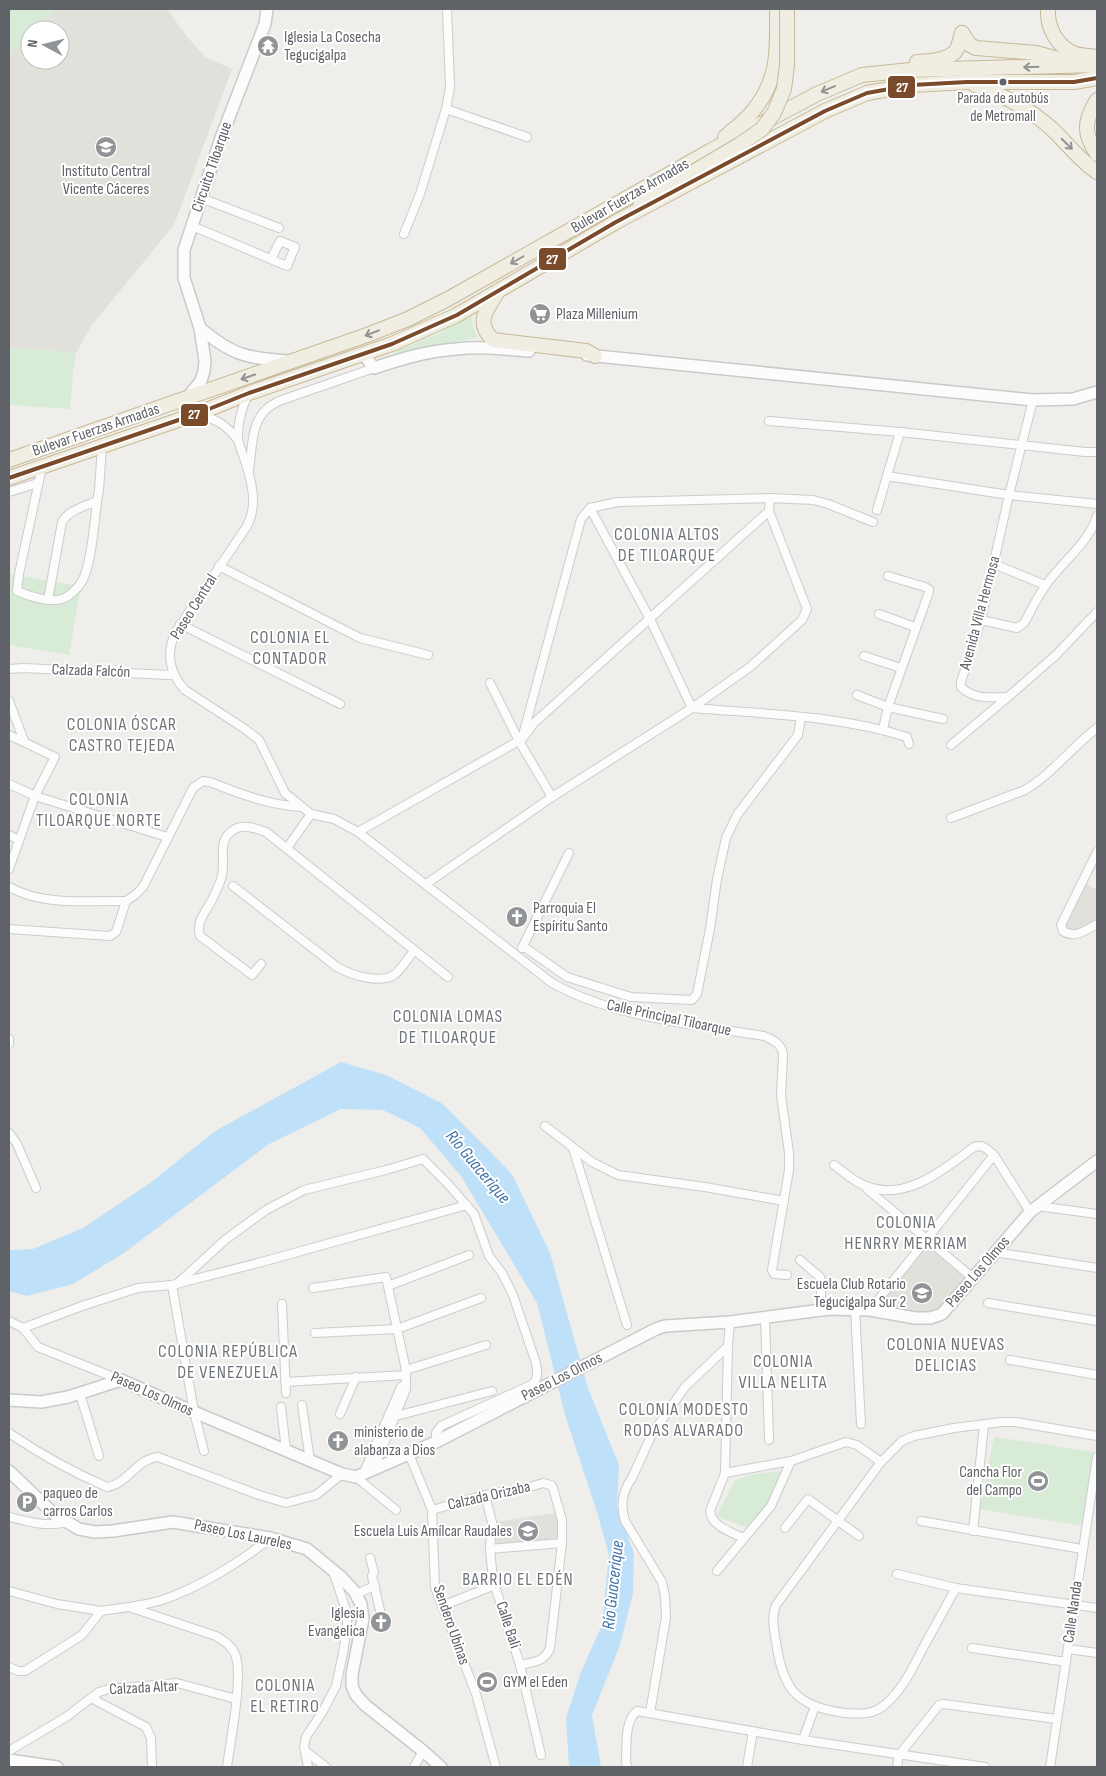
<svg xmlns="http://www.w3.org/2000/svg" width="1106" height="1776" font-family="'Sofia Sans Condensed',sans-serif">
	<style>
		.education { fill: #e2e0da }
		.green { fill: #d8ebd6 }
		.water { fill: #bfe0f9 }
		.lines { fill: none; stroke-linecap: round; stroke-linejoin: round }
		.street-casing { stroke: #cbcccc; stroke-width: 10 }
		.secondary-casing { stroke: #cacacb; stroke-width: 14 }
		.highway-casing { stroke: #c8b996; stroke-width: 16 }
		.street { stroke: #fdfcfc; stroke-width: 8 }
		.secondary { stroke: #fdfcfc; stroke-width: 11 }
		.highway { stroke: #f0ede3; stroke-width: 14 }
		.highway-bridge-casing { stroke: #c8b996; stroke-width: 16; stroke-linecap: butt }
		.highway-bridge { stroke: #f0ede3; stroke-width: 14 }
		.bus-1-casing { stroke: #fff; stroke-width: 8 }
		.bus-1 { stroke: #7a4b2a; stroke-width: 4 }
		.oneway { stroke: #929393 }
		.bus-dot { fill: #5f6368; stroke: #fff; stroke-width: 2 }
		.labels { text-anchor: middle; dominant-baseline: central; stroke-width: 4; stroke-linejoin: round; paint-order: stroke }
		.bus-label { font-size: 15px; fill: #5f6368; stroke: #fff }
		.poi-label { font-size: 16px; fill: #5f6368; stroke: #fff; text-anchor: start }
		.street-label { font-size: 16px; fill: #5f6368; stroke: #fff }
		.neighbourhood-label { font-size: 18px; letter-spacing: 1px; fill: #70757a; stroke: #fff }
		.water-label { font-size: 18px; font-style: italic; fill: #4174aa; stroke: #fff }
		.line-badge { stroke: #fff; stroke-width: 2 }
		.badge-label { font-size: 14px; text-anchor: middle; font-weight: bold; fill: #fff }
	</style>
	<rect width="100%" height="100%" fill="#efeeea"/>
	<g class="education">
		<polygon points="55,9 167,9 188,38 205,57 232,69 174,225 91,326 76,353 9,347 9,52 30,39 30,60 60,60 60,30 38,30"/>
		<polygon points="1086,884 1097,890 1097,921 1077,932 1066,929 1064,923"/>
		<polygon points="927,1243 969,1278 939,1312 928,1315 876,1308"/>
		<polygon points="555,1513 559,1521 560,1541 496,1545 495,1522"/>
	</g>
	<g class="green">
		<polygon points="9,9 55,9 38,30 30,30 30,39 9,52"/>
		<polygon points="472,317 473,327 478,337 417,351 392,355 399,350 442,332 454,321"/>
		<polygon points="9,347 76,353 73,372 70,409 9,405"/>
		<polygon points="9,574 81,586 69,655 9,645"/>
		<polygon points="994,1437 1094,1452 1084,1526 980,1509"/>
		<polygon points="784,1471 771,1503 750,1529 717,1516 735,1480 754,1474"/>
	</g>
	<polygon class="water" points="341,1062 386,1075 443,1104 512,1174 550,1253 588,1388 619,1465 617,1508 634,1553 633,1593 620,1645 592,1715 601,1767 569,1767 566,1718 581,1672 602,1625 609,1555 597,1512 565,1415 537,1303 461,1176 420,1128 383,1110 341,1109 269,1144 124,1253 73,1284 27,1296 9,1291 9,1248 11,1250 33,1249 83,1228 150,1183 215,1131"/>
	<g class="lines">
		<g class="street-casing">
			<g id="street">
				<polyline points="446,109 527,137"/>
				<polyline points="201,198 279,228"/>
				<polyline points="192,226 287,266 295,247 280,241 271,259"/>
				<polyline points="404,234 420,194 446,109 450,87 447,9"/>
				<path d="M248 394C242 408 237 423 238 439 239 446 243 454 245 461 252 482 258 506 247 526L175 633C166 654 169 672 185 690L245 729 259 740 285 793 311 814 334 819 358 832 552 983C613 1017 695 1025 764 1036 774 1040 783 1045 783 1056L781 1095 789 1153V1170L772 1270 774 1274 787 1275"/>
				<path d="M1033 400 1009 495 981 620 961 682V687C974 700 990 697 1008 697L1056 655 1097 612"/>
				<path d="M200 414C219 421 226 425 238 440"/>
				<polyline points="769,421 900,432 1085,452 1097,452"/>
				<path d="M42 467 19 574 17 591C28 596 51 603 62 599 69 597 79 587 82 581 91 567 95 519 97 501"/>
				<path d="M249 470C252 452 251 427 263 413 267 407 273 404 279 401L374 368"/>
				<polyline points="887,476 1009,495 1097,504"/>
				<polyline points="9,492 38,483"/>
				<polyline points="590,508 650,619 692,708"/>
				<polyline points="877,510 900,432"/>
				<polyline points="994,564 1045,585"/>
				<polyline points="219,566 360,638 428,655"/>
				<path d="M48 600 62 522C69 510 85 506 97 501L99 490 102 447"/>
				<polyline points="879,614 915,627"/>
				<path d="M981 620 1017 628 1024 623C1031 611 1037 597 1046 585 1061 563 1089 543 1097 516"/>
				<polyline points="180,624 340,704"/>
				<polyline points="864,656 901,668"/>
				<polyline points="9,669 24,668 169,675 173,674"/>
				<polyline points="490,683 519,741 552,797"/>
				<polyline points="857,695 888,707 943,719"/>
				<polyline points="9,701 24,741"/>
				<path d="M692 708C764 714 838 715 907 737L909 744"/>
				<polyline points="883,729 888,707 929,592 929,589 925,587 888,576"/>
				<polyline points="9,735 55,757 35,796 9,869"/>
				<polyline points="523,735 581,519 590,508 618,502 770,498 813,500 828,504 873,522"/>
				<polyline points="951,745 1008,697"/>
				<polyline points="9,784 35,796 167,837"/>
				<path d="M951 818 1025 790C1052 774 1072 747 1097 728"/>
				<polyline points="358,832 522,739 534,723 769,511 770,498"/>
				<polyline points="9,835 19,840"/>
				<polyline points="287,848 311,814"/>
				<path d="M1097 852 1061 925 1063 931C1075 939 1086 930 1097 924"/>
				<polyline points="426,884 552,797 692,708 750,667 802,620 807,609 769,511"/>
				<path d="M233 886 337 967C351 975 379 984 394 975 401 970 408 958 414 951"/>
				<path d="M9 887C47 907 85 900 126 901L135 895 143 887 193 788 203 781 210 782C240 794 269 805 302 807"/>
				<polyline points="9,929 110,936 116,932 126,901"/>
				<polyline points="523,946 567,977 631,997 692,1000 697,994 710,929 717,879 726,838 737,815 798,735 801,717"/>
				<polyline points="522,948 569,853"/>
				<path d="M261 964 252 975 200 936C196 921 205 913 212 900 215 893 219 886 221 879 227 863 216 842 232 831 242 823 255 828 266 832L448 977"/>
				<polyline points="9,1039 9,1044"/>
				<polyline points="545,1126 592,1162 618,1175 705,1187 784,1201"/>
				<polyline points="9,1133 17,1144 36,1188"/>
				<polyline points="573,1148 627,1325"/>
				<polyline points="994,1155 1030,1212"/>
				<path d="M834 1165C844 1172 854 1182 866 1186 906 1202 944 1169 974 1147 983 1144 987 1149 994 1155L870 1310"/>
				<polyline points="867,1189 973,1278"/>
				<polyline points="1037,1206 1097,1214"/>
				<polyline points="994,1252 1097,1268"/>
				<polyline points="800,1260 820,1277 821,1282 821,1310"/>
				<path d="M177 1284 225 1240 266 1210 304 1190 386 1170 423 1159 448 1184 474 1214 489 1256 502 1273 513 1295 536 1363C537 1372 539 1377 533 1384L441 1426 436 1433V1442"/>
				<polyline points="172,1285 194,1412 204,1451"/>
				<polyline points="388,1286 469,1255"/>
				<polyline points="313,1288 386,1277 406,1370 406,1389 374,1468"/>
				<polyline points="988,1303 1097,1321"/>
				<polyline points="282,1304 286,1393"/>
				<polyline points="855,1309 861,1424"/>
				<polyline points="765,1317 769,1440"/>
				<polyline points="9,1321 23,1328 38,1347 121,1380"/>
				<path d="M730 1322 728 1346 725 1473 710 1511C711 1526 731 1532 743 1538"/>
				<polyline points="23,1328 82,1306 138,1288 172,1285 258,1263 467,1205"/>
				<polyline points="315,1333 397,1329 481,1298"/>
				<polyline points="1010,1360 1097,1375"/>
				<polyline points="406,1370 486,1345"/>
				<polyline points="285,1382 406,1375"/>
				<polyline points="80,1394 99,1456"/>
				<polyline points="302,1405 310,1461"/>
				<polyline points="281,1407 286,1450"/>
				<polyline points="340,1414 356,1377"/>
				<polyline points="389,1414 396,1416 492,1391"/>
				<path d="M9 1433C40 1454 72 1472 107 1487 128 1484 136 1459 158 1457L259 1495 286 1503 316 1495 342 1474"/>
				<polyline points="409,1454 432,1510 435,1587 476,1694 496,1767"/>
				<polyline points="364,1472 401,1387 406,1384"/>
				<polyline points="725,1473 791,1461 846,1442 857,1445 881,1462"/>
				<polyline points="356,1477 396,1510"/>
				<polyline points="485,1495 492,1522 490,1549 493,1580 520,1665 541,1755"/>
				<path d="M432 1510 485 1495 526 1488 543 1483 551 1485 553 1488 562 1520V1543L550 1648C545 1662 533 1662 520 1665"/>
				<path d="M9 1517C29 1522 47 1527 67 1522"/>
				<polyline points="921,1521 1082,1549"/>
				<polyline points="785,1528 808,1499 859,1536"/>
				<polyline points="973,1531 984,1425"/>
				<polyline points="490,1549 562,1543"/>
				<polyline points="370,1558 374,1572 372,1576 380,1610"/>
				<polyline points="717,1571 771,1506 791,1461"/>
				<polyline points="897,1574 956,1588 1097,1608"/>
				<path d="M956 1588C945 1608 934 1628 923 1648 912 1669 902 1692 882 1707 871 1715 858 1714 845 1713 796 1707 783 1689 776 1642 774 1629 771 1617 776 1605L881 1462 902 1441 914 1436 954 1428 1002 1422H1015L1097 1436"/>
				<polyline points="9,1591 57,1604 101,1611"/>
				<polyline points="356,1594 375,1586"/>
				<polyline points="442,1606 495,1585"/>
				<path d="M129 1607 216 1636C224 1641 232 1646 235 1654 244 1674 230 1743 227 1767"/>
				<polyline points="972,1648 1066,1662"/>
				<polyline points="1068,1649 1097,1653"/>
				<path d="M9 1667 18 1671H25L82 1635 101 1611C121 1608 143 1606 162 1600 196 1589 243 1561 270 1538"/>
				<polyline points="91,1698 146,1727 151,1738 152,1767"/>
				<path d="M650 1713 666 1617 665 1596 662 1582 625 1521C620 1505 622 1492 632 1478L652 1434 685 1387 728 1346"/>
				<polyline points="803,1740 815,1706"/>
				<polyline points="9,1751 66,1717 99,1692 109,1689 177,1683 236,1699"/>
				<polyline points="305,1751 308,1767"/>
				<polyline points="326,1767 305,1751 304,1747 306,1737 323,1711 336,1686 343,1653 347,1627 347,1613 333,1571"/>
				<polyline points="414,1767 423,1751"/>
				<path d="M627 1767 626 1762C627 1746 624 1721 637 1711L803 1740 985 1767"/>
				<polyline points="747,1767 753,1731"/>
				<polyline points="897,1767 899,1755 939,1705 943,1704 1057,1719"/>
				<polyline points="1050,1767 1097,1457"/>
			</g>
		</g>
		<g class="secondary-casing">
			<g id="secondary">
				<path d="M200 328C233 356 247 358 289 361"/>
				<path d="M364 355 374 368C401 359 427 351 456 349 480 346 505 349 529 351"/>
				<polyline points="587,355 1033,400 1073,399 1097,392"/>
				<polyline points="187,398 201,381 204,371 205,361 200,328 184,278 184,250 221,138 265,24 267,9"/>
				<polyline points="9,1400 41,1402 68,1397 121,1380 194,1412 342,1474 356,1477 436,1442 656,1329 665,1326 730,1322 829,1309 870,1310 915,1318 930,1318 942,1314 1030,1212 1097,1161"/>
				<polyline points="9,1471 55,1515 79,1529 95,1532 113,1531 173,1522 270,1538 307,1549 341,1577 354,1591 361,1604 363,1619 352,1674 352,1686 356,1695 365,1705 423,1751 441,1767"/>
				<polyline points="9,1760 57,1767"/>
			</g>
		</g>
		<g class="highway-casing">
			<g id="highway">
				<path d="M1048 9C1047 27 1056 45 1073 53 1079 56 1090 56 1097 57"/>
				<polyline points="962,33 970,45 976,48 1036,53 1069,62"/>
				<path d="M917 62C928 62 945 60 954 53 959 48 960 39 962 33"/>
				<path d="M975 85C1003 95 1030 109 1052 129 1067 143 1080 161 1097 172"/>
				<path d="M1097 100C1084 121 1083 133 1097 154"/>
				<path d="M725 137C734 129 745 121 753 111 780 78 777 49 777 9"/>
				<path d="M497 293C486 311 475 322 493 340L586 351 595 356"/>
				<polyline points="9,460 367,335 408,319 448,299 710,151 817,94 862,75 910,70 1097,65"/>
				<polyline points="9,478 199,413 249,393 392,344 457,315 616,222 825,111 867,93 912,85 967,82 1074,82 1097,78"/>
			</g>
		</g>
		<use href="#street" class="street"/>
		<use href="#secondary" class="secondary"/>
		<use href="#highway" class="highway"/>
		<g class="highway-bridge-casing">
			<polyline id="highway-bridge" points="641,203 739,145 762,129 774,113 784,89 787,65 787,9"/>
		</g>
		<use href="#highway-bridge" class="highway-bridge"/>
		<g class="bus-1-casing">
			<polyline id="bus-1" points="9,478 199,413 249,393 392,344 457,315 616,222 825,111 867,93 912,85 967,82 1074,82 1097,78"/>
		</g>
		<use href="#bus-1" class="bus-1"/>
	</g>
	<defs><path id="oneway-shaft" d="M-6 0H5M1.5-3L5.5 0L1.5 3" fill="none" stroke-width="1.6" stroke-linecap="round" stroke-linejoin="round" transform="scale(1.25)"/></defs>
	<g class="oneway">
		<use href="#oneway-shaft" transform="translate(1031 67) rotate(178)"/>
		<use href="#oneway-shaft" transform="translate(828 89) rotate(157)"/>
		<use href="#oneway-shaft" transform="translate(1067 144) rotate(45)"/>
		<use href="#oneway-shaft" transform="translate(517 260) rotate(150)"/>
		<use href="#oneway-shaft" transform="translate(372 333) rotate(159)"/>
		<use href="#oneway-shaft" transform="translate(248 377) rotate(161)"/>
	</g>
	<defs>
		<g id="temple-disc" transform="scale(1.125)"><circle r="9.5" fill="#919496" stroke="#fff"/><path d="M0-6L5-2H3V0L6.5 2.5H4V6H1.5V3h-3V6H-4V2.5H-6.5L-3 0V-2H-5Z" fill="#fff"/></g>
		<g id="school-disc" transform="scale(1.125)"><circle r="9.5" fill="#919496" stroke="#fff"/><path d="M0-5L7-2L0 1L-7-2ZM-4 1L0 2.5L4 1V4Q0 6-4 4Z" fill="#fff"/></g>
		<g id="supermarket-disc" transform="scale(1.125)"><circle r="9.5" fill="#919496" stroke="#fff"/><path d="M-6-5.5h2.5l.6 2H6L4.5 2H-2.5L-4.4-4H-6ZM-1.5 3.2a1.3 1.3 0 1 0 .1 0ZM3 3.2a1.3 1.3 0 1 0 .1 0Z" fill="#fff"/></g>
		<g id="church-disc" transform="scale(1.125)"><circle r="9.5" fill="#919496" stroke="#fff"/><path d="M-1.2-6h2.4v3.5h3.3v2.4h-3.3V6h-2.4V-.1h-3.3v-2.4h3.3Z" fill="#fff"/></g>
		<g id="stadium-disc" transform="scale(1.125)"><circle r="9.5" fill="#919496" stroke="#fff"/><path d="M0-5a6.5 5 0 1 0 0 10a6.5 5 0 1 0 0-10ZM-3.5-1.8h7v3.6h-7Z" fill="#fff"/></g>
		<g id="parking-disc" transform="scale(1.125)"><circle r="9.5" fill="#919496" stroke="#fff"/><path d="M-3.5-5.5H1a3.5 3.5 0 0 1 0 7H-1V5.5H-3.5ZM-1-3.4V-.6H.8a1.4 1.4 0 0 0 0-2.8Z" fill="#fff"/></g>
	</defs>
	<g fill-rule="evenodd">
		<use href="#temple-disc" x="268" y="46"/>
		<use href="#school-disc" x="106" y="147"/>
		<use href="#supermarket-disc" x="540" y="314"/>
		<use href="#church-disc" x="517" y="917"/>
		<use href="#school-disc" x="922" y="1293"/>
		<use href="#church-disc" x="338" y="1441"/>
		<use href="#stadium-disc" x="1038" y="1481"/>
		<use href="#parking-disc" x="27" y="1502"/>
		<use href="#school-disc" x="528" y="1531"/>
		<use href="#church-disc" x="381" y="1622"/>
		<use href="#stadium-disc" x="487" y="1682"/>
	</g>
	<circle class="bus-dot" cx="1003" cy="82" r="4.5"/>
	<g class="labels">
		<g class="bus-label">
			<text x="1003" y="98">Parada de autobús<tspan x="1003" dy="18">de Metromall</tspan></text>
		</g>
		<g class="poi-label">
			<text x="284" y="37">Iglesia La Cosecha<tspan x="284" dy="18">Tegucigalpa</tspan></text>
			<text x="106" y="171" text-anchor="middle">Instituto Central<tspan x="106" dy="18">Vicente Cáceres</tspan></text>
			<text x="556" y="314">Plaza Millenium</text>
			<text x="533" y="908">Parroquia El<tspan x="533" dy="18">Espíritu Santo</tspan></text>
			<text x="906" y="1284" text-anchor="end">Escuela Club Rotario<tspan x="906" dy="18">Tegucigalpa Sur 2</tspan></text>
			<text x="354" y="1432">ministerio de<tspan x="354" dy="18">alabanza a Dios</tspan></text>
			<text x="1022" y="1472" text-anchor="end">Cancha Flor<tspan x="1022" dy="18">del Campo</tspan></text>
			<text x="43" y="1493">paqueo de<tspan x="43" dy="18">carros Carlos</tspan></text>
			<text x="512" y="1531" text-anchor="end">Escuela Luis Amílcar Raudales</text>
			<text x="365" y="1613" text-anchor="end">Iglesia<tspan x="365" dy="18">Evangelica</tspan></text>
			<text x="503" y="1682">GYM el Eden</text>
		</g>
		<g class="street-label">
			<text transform="translate(212 167) rotate(-71)">Circuito Tiloarque</text>
			<text transform="translate(630 196) rotate(-30)">Bulevar Fuerzas Armadas</text>
			<text transform="translate(96 430) rotate(-19)">Bulevar Fuerzas Armadas</text>
			<text transform="translate(194 607) rotate(-58)">Paseo Central</text>
			<text transform="translate(980 613) rotate(-75)">Avenida Villa Hermosa</text>
			<text transform="translate(91 671) rotate(2)">Calzada Falcón</text>
			<text transform="translate(669 1018) rotate(12)">Calle Principal Tiloarque</text>
			<text transform="translate(978 1272) rotate(-49)">Paseo Los Olmos</text>
			<text transform="translate(562 1377) rotate(-27)">Paseo Los Olmos</text>
			<text transform="translate(152 1394) rotate(24)">Paseo Los Olmos</text>
			<text transform="translate(489 1496) rotate(-13)">Calzada Orizaba</text>
			<text transform="translate(243 1535) rotate(12)">Paseo Los Laureles</text>
			<text transform="translate(1073 1612) rotate(-82)">Calle Nanda</text>
			<text transform="translate(451 1625) rotate(71)">Sendero Ubinas</text>
			<text transform="translate(508 1625) rotate(72)">Calle Bali</text>
			<text transform="translate(144 1688) rotate(-3)">Calzada Altar</text>
		</g>
		<g class="neighbourhood-label">
			<text x="667" y="534">COLONIA ALTOS<tspan x="667" dy="21">DE TILOARQUE</tspan></text>
			<text x="290" y="637">COLONIA EL<tspan x="290" dy="21">CONTADOR</tspan></text>
			<text x="122" y="724">COLONIA ÓSCAR<tspan x="122" dy="21">CASTRO TEJEDA</tspan></text>
			<text x="99" y="799">COLONIA<tspan x="99" dy="21">TILOARQUE NORTE</tspan></text>
			<text x="448" y="1016">COLONIA LOMAS<tspan x="448" dy="21">DE TILOARQUE</tspan></text>
			<text x="906" y="1222">COLONIA<tspan x="906" dy="21">HENRRY MERRIAM</tspan></text>
			<text x="946" y="1344">COLONIA NUEVAS<tspan x="946" dy="21">DELICIAS</tspan></text>
			<text x="228" y="1351">COLONIA REPÚBLICA<tspan x="228" dy="21">DE VENEZUELA</tspan></text>
			<text x="783" y="1361">COLONIA<tspan x="783" dy="21">VILLA NELITA</tspan></text>
			<text x="684" y="1409">COLONIA MODESTO<tspan x="684" dy="21">RODAS ALVARADO</tspan></text>
			<text x="518" y="1579">BARRIO EL EDÉN</text>
			<text x="285" y="1685">COLONIA<tspan x="285" dy="21">EL RETIRO</tspan></text>
		</g>
		<g class="water-label">
			<text transform="translate(478 1167) rotate(50)">Río Guacerique</text>
			<text transform="translate(613 1585) rotate(-84)">Río Guacerique</text>
		</g>
	</g>
	<g class="line-badge">
		<rect x="887" y="75" width="29" height="24" rx="5" fill="#7a4b2a"/>
		<rect x="538" y="247" width="29" height="24" rx="5" fill="#7a4b2a"/>
		<rect x="180" y="403" width="29" height="24" rx="5" fill="#7a4b2a"/>
	</g>
	<g class="badge-label">
		<text x="902" y="92">27</text>
		<text x="552" y="264">27</text>
		<text x="194" y="419">27</text>
	</g>
	<rect width="1106" height="1776" fill="none" stroke="#5f6368" stroke-width="20"/>
	<g transform="translate(45 45) rotate(277)"><circle r="24" fill="#ffffff" stroke="#bfc1c3"/>
	<path d="M0-4L9 19L0 12L-9 19Z" fill="#919496"/>
	<text y="-8" font-size="14" font-weight="bold" text-anchor="middle" fill="#5f6368">N</text>
	</g>
</svg>
